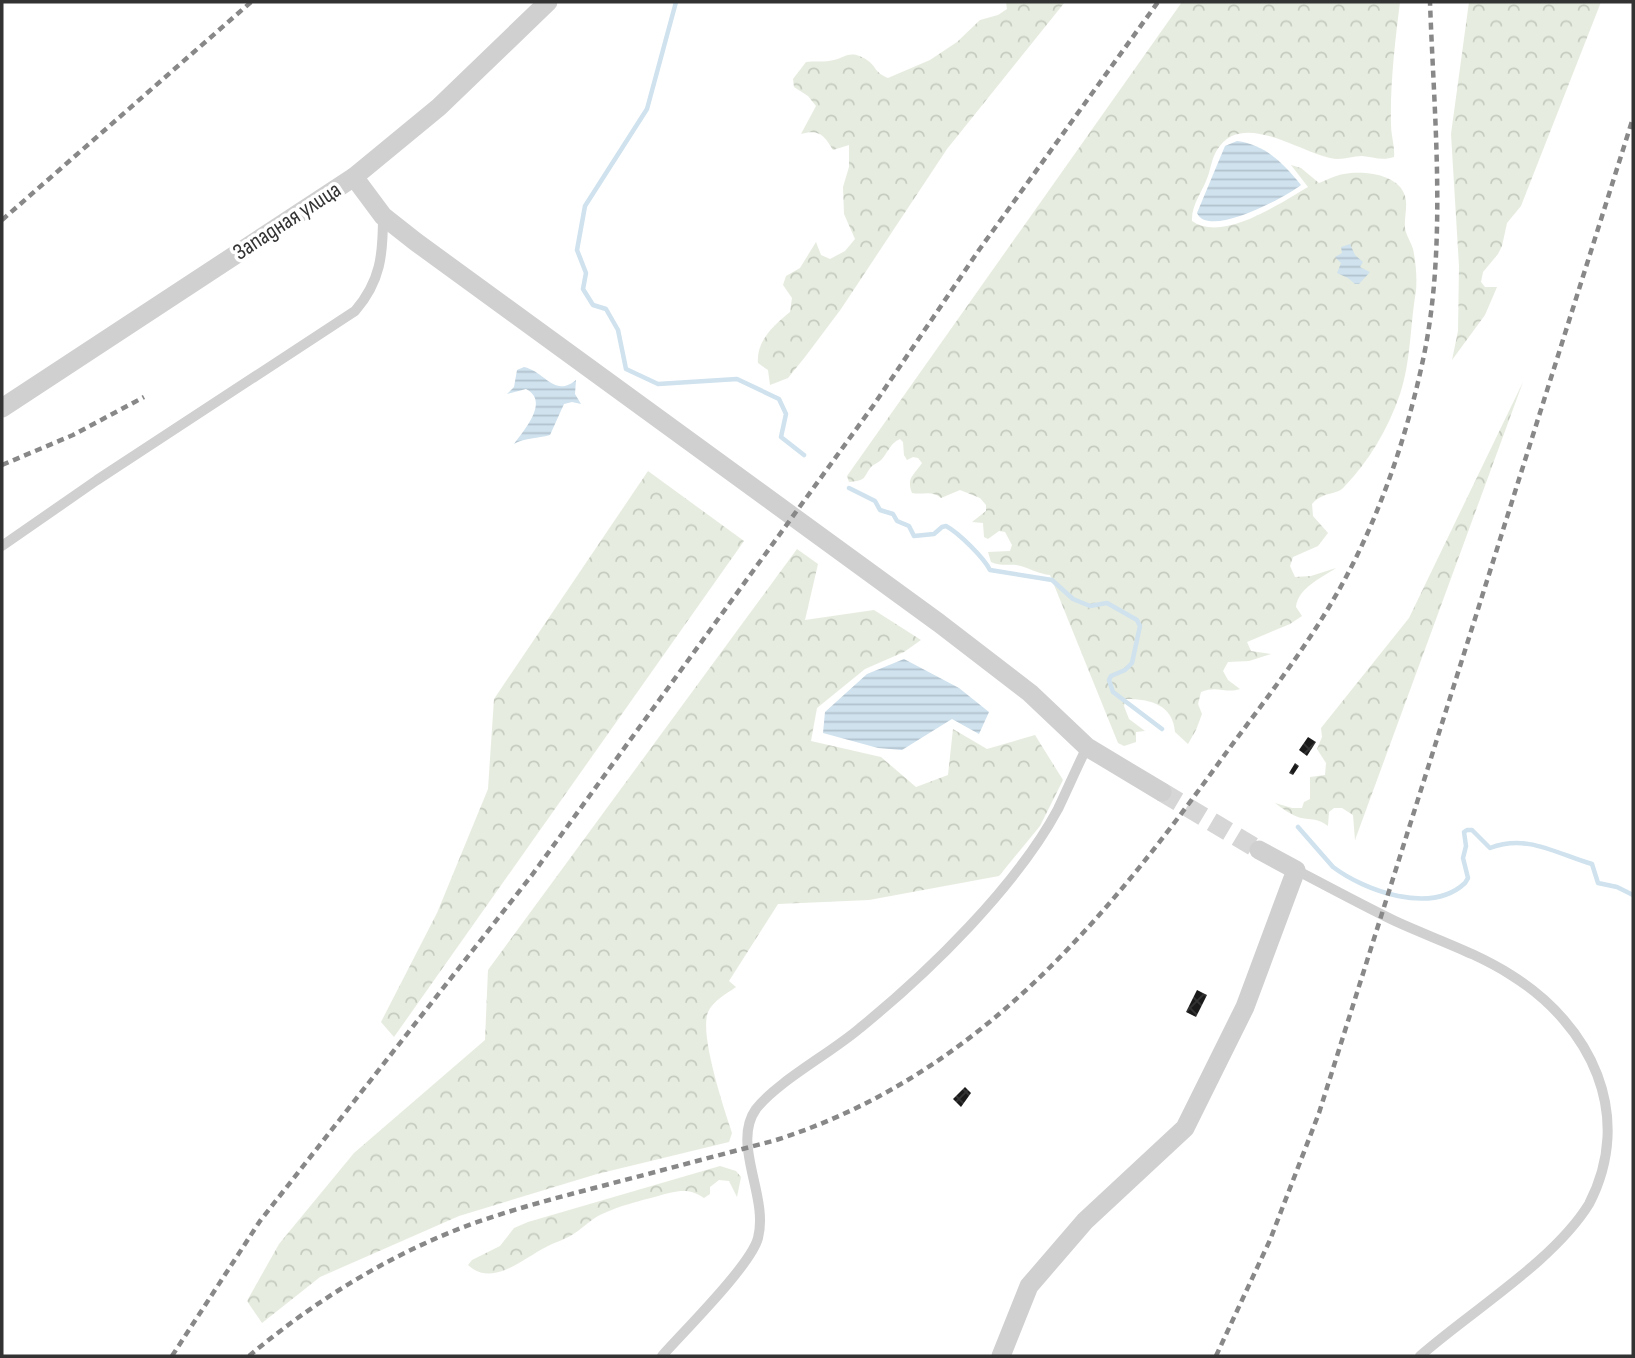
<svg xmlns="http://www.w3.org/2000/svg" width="1635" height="1358" font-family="'Sofia Sans Condensed',sans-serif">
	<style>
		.forest { fill: url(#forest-crowns) }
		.water { fill: url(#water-rules) }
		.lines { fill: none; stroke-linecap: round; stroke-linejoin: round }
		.stream { stroke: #cfe2ee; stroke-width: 4.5 }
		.building { fill: url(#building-cross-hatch) }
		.street-tunnel { stroke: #d6d6d6; stroke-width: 19; stroke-dasharray: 19 10; stroke-linecap: butt }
		.lane { stroke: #d0d0d0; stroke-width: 10 }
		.street { stroke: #d0d0d0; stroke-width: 19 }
		.rail { stroke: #888; stroke-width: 4.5; stroke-dasharray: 7 5; stroke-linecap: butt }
		.labels { text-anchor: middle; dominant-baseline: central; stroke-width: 7; stroke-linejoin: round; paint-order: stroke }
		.street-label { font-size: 23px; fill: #333; stroke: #fff }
	</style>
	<defs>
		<pattern id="forest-crowns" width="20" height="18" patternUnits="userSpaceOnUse" patternTransform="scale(1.75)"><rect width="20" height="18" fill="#e6ecdf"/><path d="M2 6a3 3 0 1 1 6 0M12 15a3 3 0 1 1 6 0" fill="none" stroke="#c6cbc0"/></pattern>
		<pattern id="water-rules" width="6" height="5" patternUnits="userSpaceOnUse" patternTransform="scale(1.75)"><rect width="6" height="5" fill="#cfe2ee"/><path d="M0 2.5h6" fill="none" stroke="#b2c2cd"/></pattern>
		<pattern id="building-cross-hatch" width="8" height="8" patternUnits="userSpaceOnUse" patternTransform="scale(1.75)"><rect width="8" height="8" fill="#1a1a1a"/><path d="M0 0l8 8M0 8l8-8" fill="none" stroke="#333"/></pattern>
	</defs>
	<rect width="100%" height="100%" fill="#fff"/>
	<g class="forest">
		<path d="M1006 2H1065L947 149 841 309 805 357 788 378 770 385 768 370 758 363C756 341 774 325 790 312L792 298 783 285 786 276 800 268 816 242 821 255 830 259 845 251 855 239 844 214 843 187 849 167V145L833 150C824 135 819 129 801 134L816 106 808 96 794 87 793 79 806 62C813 61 822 62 829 61 845 59 849 48 867 60 877 67 874 72 888 78L930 60 957 42 980 20 998 15 1007 9Z"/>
		<path d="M1182 2H1400C1395 42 1390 84 1391 124 1391 136 1395 146 1394 157 1382 161 1373 157 1362 156 1351 156 1342 161 1330 158 1298 151 1241 110 1217 150 1212 158 1211 167 1208 176 1203 191 1191 205 1192 221 1223 243 1280 203 1308 187L1291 165 1301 168 1319 183C1327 180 1336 175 1344 174 1363 170 1399 174 1405 196 1408 206 1404 218 1405 228 1406 235 1411 242 1413 249 1416 263 1417 277 1416 291 1410 325 1411 362 1400 394 1388 429 1369 461 1344 487 1336 496 1325 490 1312 504L1313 516 1328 533 1318 546 1293 557 1290 566 1295 577 1311 576 1336 568C1321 578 1298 588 1296 607L1302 616 1290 624 1247 642 1251 651 1271 654 1249 661 1228 662 1223 671 1228 680 1240 689C1226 694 1217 685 1201 692L1198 704 1202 714 1196 730 1188 744 1175 732C1173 705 1151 699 1126 699L1124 706 1129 719 1145 731 1136 732V742L1124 746 1118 743 1050 575C1039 574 1031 569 1021 566 1011 563 1001 567 991 562L988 552 1010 551 1012 545 1005 532 999 531 988 539 984 537 983 523 972 522 986 511V505L980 498 960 490 941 498C932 490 923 495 912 493 906 478 914 475 922 463L918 458 913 457 907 460 904 455 903 442 900 439C890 443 888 453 881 460 878 463 874 464 871 467 862 479 867 480 849 482L847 476Z"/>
		<polygon points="1469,2 1601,2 1521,206 1507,223 1502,246 1498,254 1483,272 1481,282 1485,287 1497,287 1485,315 1452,360 1458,331 1459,266 1451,134"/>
		<path d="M1523 382 1355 840 1353 815 1342 808H1334L1329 812 1328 826C1318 818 1311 820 1301 818 1291 815 1283 809 1275 803L1292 808H1302L1304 802 1310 799V777L1325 775 1326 763 1317 749 1322 737 1321 728 1409 618Z"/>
		<polygon points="648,471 744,541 394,1037 381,1022 437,913 488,789 494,699"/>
		<path d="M797 549 818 564 805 620 874 610 921 640 904 652 865 669 817 708 811 741 881 757 916 787 948 775 953 729 987 749 1035 735 1063 780 1040 826 999 876 869 900 778 904 729 981 736 987C726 994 713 1001 708 1012 699 1034 724 1109 732 1133L729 1142 597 1174 459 1216 320 1277 262 1323 247 1301 279 1244 354 1153 485 1040 488 970Z"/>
		<path d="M720 1166 736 1171 741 1177 737 1197 729 1181 719 1180 710 1187V1194L704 1198C688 1187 676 1191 658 1196 639 1201 619 1206 602 1214 591 1219 584 1227 575 1233 567 1239 555 1242 546 1247 524 1258 492 1288 468 1265L472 1260 500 1246 514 1228 528 1222Z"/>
	</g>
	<g class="water">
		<path d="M1237 141C1266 145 1283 163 1301 185 1286 197 1208 239 1197 213L1225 146Z"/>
		<polygon points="1350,244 1355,255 1363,262 1360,267 1370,272 1359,284 1355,284 1348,278 1337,273 1341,263 1335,257 1342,253 1341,247"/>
		<path d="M524 367C546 372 554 398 576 380L575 394 581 404 572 402 564 404 550 435C537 439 526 437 514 444 524 430 550 401 526 389L507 394 514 387 517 370Z"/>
		<polygon points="904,659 959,688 989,712 979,734 952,719 902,750 878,748 823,733 825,712 867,674"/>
	</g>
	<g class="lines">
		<g class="stream">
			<polyline points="676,2 647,109 585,206 577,250 586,273 583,289 593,305 606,309 618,330 626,369 658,384 737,379 779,399 786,414 781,437 804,455"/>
			<path d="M849 488 875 501 880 510 893 514 897 521 909 526 914 536 934 534 942 527 946 526C959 533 984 558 990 570L1052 580 1073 599 1090 606 1107 603 1137 620 1140 626 1132 663 1125 670 1111 676 1109 680 1113 692 1162 729"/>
			<path d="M1298 827 1333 867C1365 891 1431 915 1465 883L1468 878 1463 858 1466 846 1464 832 1467 830H1472L1490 848C1527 834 1555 853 1592 864L1598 883 1617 887 1633 895"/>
		</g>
	</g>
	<g class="building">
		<polygon points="1308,737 1316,742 1307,756 1299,750"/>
		<polygon points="1295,763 1299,766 1293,775 1289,773"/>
		<polygon points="1197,990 1207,995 1196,1017 1186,1012"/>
		<polygon points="965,1087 971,1093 961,1107 953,1099"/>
	</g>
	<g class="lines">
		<polyline class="street-tunnel" points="1162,792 1259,850"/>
		<g class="lane">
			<path d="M2 546 97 480 355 311C381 281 383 254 383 216"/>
			<path d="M1296 870C1329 887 1362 905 1395 921 1434 939 1475 952 1511 975 1591 1025 1635 1115 1589 1204 1554 1261 1471 1311 1420 1356"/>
			<path d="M662 1356C684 1331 751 1265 758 1238 769 1196 731 1144 756 1109 778 1081 831 1053 860 1028 929 972 1016 887 1058 809 1068 788 1077 767 1087 747"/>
		</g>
		<g class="street">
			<polyline points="354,177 383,216 416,242 939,623 1030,693 1087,747 1162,792"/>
			<polyline points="2,408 354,177 439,107 548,2"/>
			<polyline points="1001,1356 1029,1286 1085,1221 1185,1128 1245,1007 1296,870 1259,850"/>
		</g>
		<g class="rail">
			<polyline points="2,220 251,2"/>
			<polyline points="2,465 73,435 144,397"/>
			<polyline points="172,1356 260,1221 532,875 873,406 979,250 1158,2"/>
			<path d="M249 1356C312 1303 384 1258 461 1228 506 1211 552 1199 598 1187 656 1172 715 1156 773 1141 976 1077 1103 923 1223 757 1259 708 1298 659 1329 607 1375 531 1406 442 1424 355 1447 243 1434 116 1430 2"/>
			<polyline points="1216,1356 1270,1240 1319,1113 1633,118"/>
		</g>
	</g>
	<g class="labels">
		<g class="street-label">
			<text transform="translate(287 221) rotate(-33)">Западная улица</text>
		</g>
	</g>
	<rect width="1635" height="1358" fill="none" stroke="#333333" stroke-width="7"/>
</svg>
